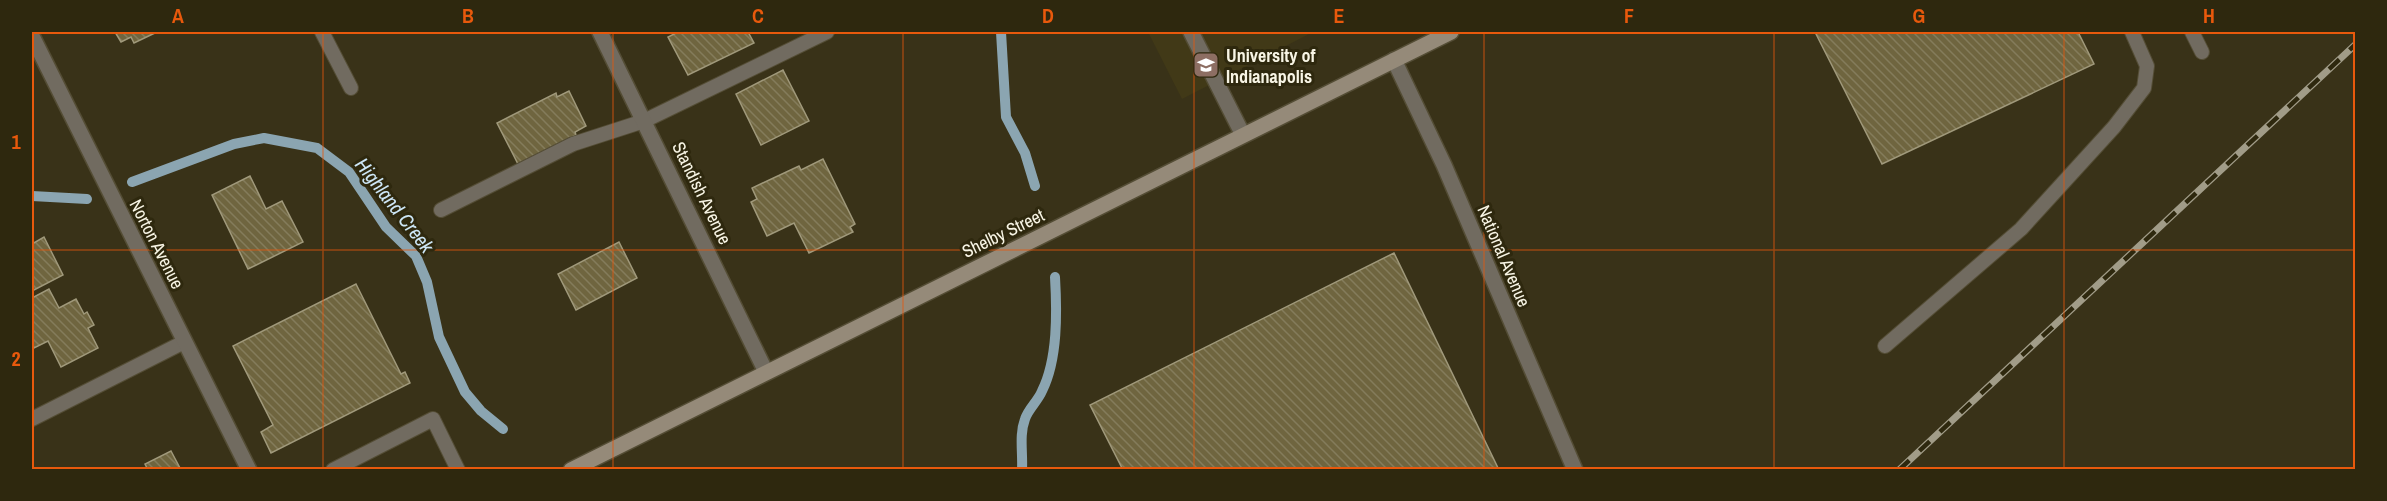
<svg xmlns="http://www.w3.org/2000/svg" width="2387" height="501" font-family="'Archivo Narrow',sans-serif">
	<style>
		.built { fill: #413917 }
		.lines { fill: none; stroke-linecap: round; stroke-linejoin: round }
		.stream { stroke: #8ba5b1; stroke-width: 10 }
		.building { fill: url(#building-back-hatch); stroke: #a0997b; stroke-width: 1.5 }
		.lane-casing { stroke: #544d35; stroke-width: 16 }
		.street-casing { stroke: #544d35; stroke-width: 18 }
		.secondary-casing { stroke: #544d35; stroke-width: 18 }
		.lane { stroke: #716b60; stroke-width: 14 }
		.street { stroke: #716b60; stroke-width: 15 }
		.secondary { stroke: #958a79; stroke-width: 15 }
		.rail-casing { stroke: #a19c88; stroke-width: 7 }
		.rail { stroke: #2e280e; stroke-width: 4.5; stroke-dasharray: 14; stroke-linecap: butt }
		.grid { fill: none; stroke: #e8590c; stroke-width: 1.5; stroke-opacity: 0.55 }
		.labels { text-anchor: middle; dominant-baseline: central; stroke-width: 6; stroke-linejoin: round; paint-order: stroke }
		.poi-label { font-size: 18px; font-weight: bold; fill: #f8f5e5; stroke: #2e280e; text-anchor: start }
		.street-label { font-size: 18px; fill: #f8f5e5; stroke: #2e280e }
		.water-label { font-size: 20px; font-style: italic; fill: #cee7f7; stroke: #2e280e }
		.neatline { fill: none; stroke: #e8590c; stroke-width: 2 }
		.grid-label { font-size: 20px; text-anchor: middle; font-weight: bold; fill: #e8590c }
	</style>
	<defs>
		<pattern id="building-back-hatch" width="6" height="6" patternUnits="userSpaceOnUse" patternTransform="scale(1.5)"><rect width="6" height="6" fill="#6f653f"/><path d="M-1 5l2 2M0 0l6 6M5-1l2 2" fill="none" stroke="#847c5b"/></pattern>
	</defs>
	<rect width="100%" height="100%" fill="#393218"/>
	<polygon class="built" points="1148,32 1313,32 1182,99"/>
	<g class="lines">
		<g class="stream">
			<polyline points="1001,32 1006,117 1025,153 1035,186"/>
			<polyline points="132,182 234,144 264,138 317,148 349,172 386,227 416,256 427,282 439,337 465,392 481,411 503,429"/>
			<polyline points="32,196 87,199"/>
			<path d="M1022 470C1023 453 1019 435 1025 419 1028 409 1038 401 1042 391 1058 359 1057 312 1055 277"/>
		</g>
	</g>
	<g class="building">
		<polygon points="115,32 157,32 134,43 131,37 121,42"/>
		<polygon points="678,32 748,32 754,43 688,75 668,37"/>
		<polygon points="1815,32 2078,32 2094,64 1882,164"/>
		<polygon points="783,70 809,121 761,145 736,94"/>
		<polygon points="569,91 586,126 575,132 576,135 518,164 497,123 556,93 557,97"/>
		<polygon points="823,159 855,224 850,227 853,232 809,253 794,223 767,236 751,202 757,199 752,188 799,166 801,170"/>
		<polygon points="250,176 266,209 282,201 303,242 248,269 212,195"/>
		<polygon points="44,237 63,275 32,291 32,244"/>
		<polygon points="619,242 637,278 576,310 558,274"/>
		<polygon points="1394,253 1499,470 1123,470 1090,405"/>
		<polygon points="356,284 401,374 405,372 410,383 271,453 261,432 273,425 233,346"/>
		<polygon points="49,289 59,308 76,299 84,314 87,312 94,325 88,328 98,348 61,367 48,341 34,348 32,342 32,298"/>
		<polygon points="171,451 181,470 148,470 145,464"/>
	</g>
	<g class="lines">
		<g class="lane-casing">
			<g id="lane">
				<polyline points="322,32 351,88"/>
				<polyline points="2192,32 2202,52"/>
				<polyline points="441,210 573,144 644,121 827,32"/>
				<polyline points="1885,346 2021,229 2114,127 2144,88 2147,66 2132,32"/>
				<polyline points="32,419 184,342"/>
				<polyline points="333,470 433,419 458,470"/>
			</g>
		</g>
		<g class="street-casing">
			<g id="street">
				<polyline points="600,32 766,372"/>
				<polyline points="1191,32 1243,135"/>
				<polyline points="32,36 249,470"/>
				<polyline points="1394,60 1444,165 1575,470"/>
			</g>
		</g>
		<g class="secondary-casing">
			<polyline id="secondary" points="571,470 1451,32"/>
		</g>
		<use href="#lane" class="lane"/>
		<use href="#street" class="street"/>
		<use href="#secondary" class="secondary"/>
		<g class="rail-casing">
			<polyline id="rail" points="1899,470 2356,44"/>
		</g>
		<use href="#rail" class="rail"/>
	</g>
	<path class="grid" d="M323 32V470M613 32V470M903 32V470M1194 32V470M1484 32V470M1774 32V470M2064 32V470M32 250H2356"/>
	<defs>
		<g id="university-square" transform="scale(1.35)"><rect x="-9" y="-9" width="18" height="18" rx="4" fill="#8d6e63" stroke="#2e280e"/><path d="M0-5L7-2L0 1L-7-2ZM-4 1L0 2.5L4 1V4Q0 6-4 4Z" fill="#fff"/></g>
	</defs>
	<g fill-rule="evenodd">
		<use href="#university-square" x="1206" y="65"/>
	</g>
	<g class="labels">
		<g class="poi-label">
			<text x="1226" y="55">University of<tspan x="1226" dy="21">Indianapolis</tspan></text>
		</g>
		<g class="street-label">
			<text transform="translate(702 193) rotate(64)">Standish Avenue</text>
			<text transform="translate(1003 233) rotate(-26)">Shelby Street</text>
			<text transform="translate(157 244) rotate(63)">Norton Avenue</text>
			<text transform="translate(1504 256) rotate(67)">National Avenue</text>
		</g>
		<g class="water-label">
			<text transform="translate(395 205) rotate(52)">Highland Creek</text>
		</g>
	</g>
	<rect width="2387" height="501" fill="none" stroke="#2e280e" stroke-width="66"/>
	<rect x="33" y="33" width="2321" height="435" class="neatline"/>
	<g class="grid-label">
		<text x="178" y="23">A</text>
		<text x="468" y="23">B</text>
		<text x="758" y="23">C</text>
		<text x="1048" y="23">D</text>
		<text x="1339" y="23">E</text>
		<text x="1629" y="23">F</text>
		<text x="1919" y="23">G</text>
		<text x="2209" y="23">H</text>
		<text x="16" y="149">1</text>
		<text x="16" y="366">2</text>
	</g>
</svg>
